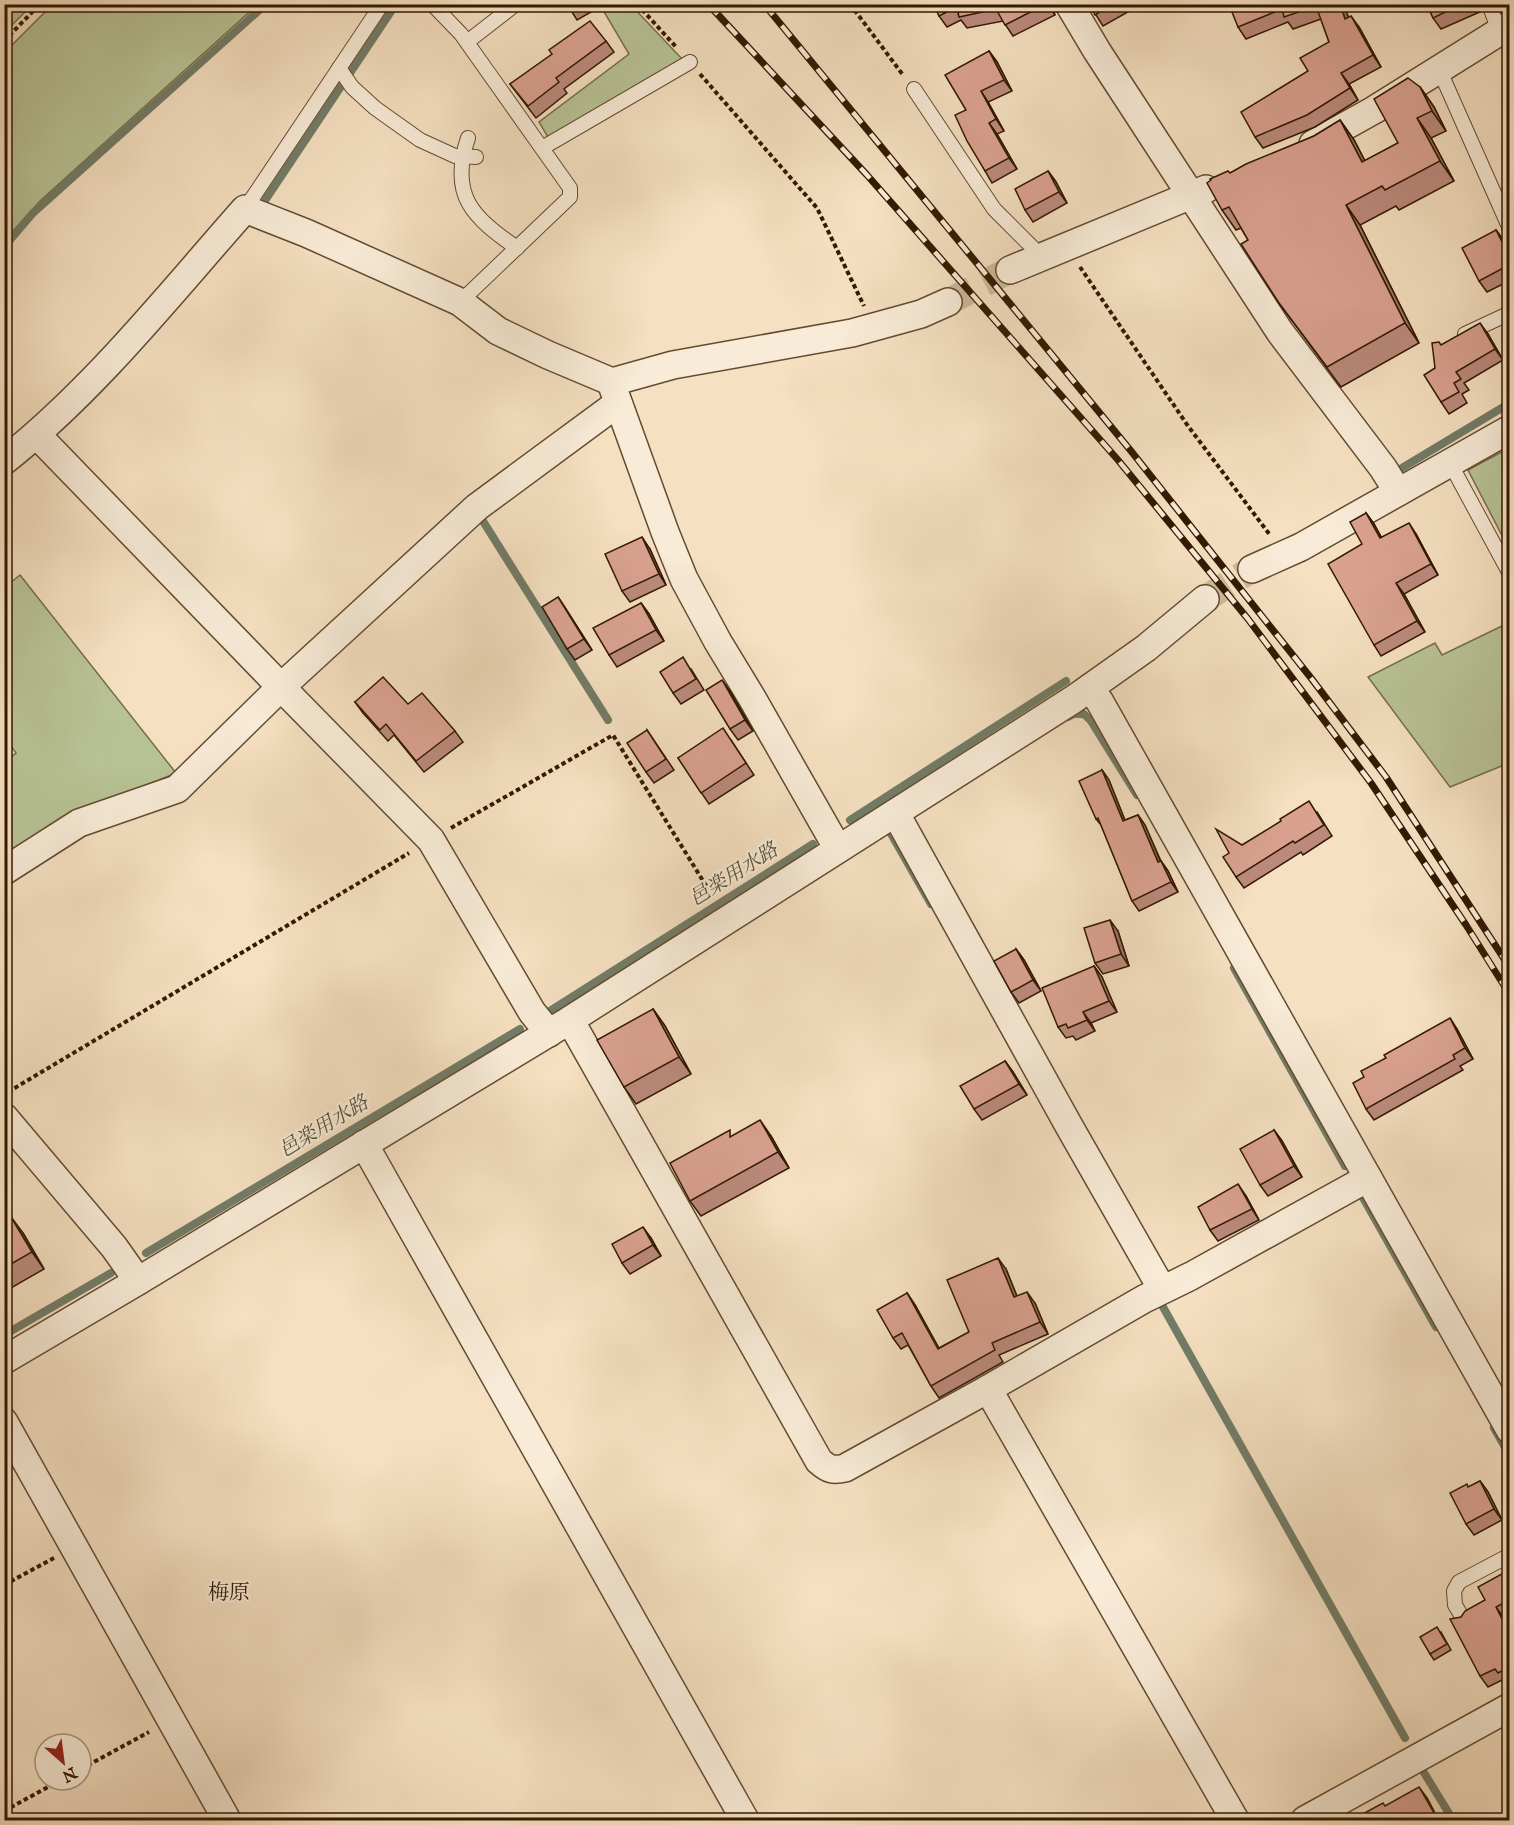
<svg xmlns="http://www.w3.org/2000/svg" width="1514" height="1825" font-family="'IM FELL English','Noto Serif JP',serif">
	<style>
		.green { fill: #b8c395; stroke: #756e4a; stroke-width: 1.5 }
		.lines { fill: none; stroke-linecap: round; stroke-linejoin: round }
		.stream { stroke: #727c67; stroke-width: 8 }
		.street-tunnel { stroke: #ceb89a; stroke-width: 27; stroke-dasharray: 27 14; stroke-linecap: butt }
		.lane-casing { stroke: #634b30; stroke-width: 16 }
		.street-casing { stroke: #634b30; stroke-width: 30 }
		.path { stroke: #321900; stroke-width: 4; stroke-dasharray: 4.5 3; stroke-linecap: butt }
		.lane { stroke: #f8ebd7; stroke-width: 14 }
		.street { stroke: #f8ebd7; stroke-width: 27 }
		.rail-casing { stroke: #321900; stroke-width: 7 }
		.rail { stroke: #f8ebd7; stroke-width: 4.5; stroke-dasharray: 14; stroke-linecap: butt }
		.wall { fill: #bb8a7d; stroke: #321900; stroke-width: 1.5 }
		.shaded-wall { fill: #997166; stroke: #321900; stroke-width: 1.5 }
		.building { fill: #daa191; stroke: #321900; stroke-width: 1.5 }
		.labels { text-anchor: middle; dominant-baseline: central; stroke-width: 4.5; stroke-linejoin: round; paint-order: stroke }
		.water-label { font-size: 20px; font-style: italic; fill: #57533c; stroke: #f8ebd7 }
		.quarter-label { font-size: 21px; fill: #321900; stroke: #f8ebd7 }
	</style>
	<rect width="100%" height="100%" fill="#f5e0c1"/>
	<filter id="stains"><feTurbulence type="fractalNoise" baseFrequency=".00333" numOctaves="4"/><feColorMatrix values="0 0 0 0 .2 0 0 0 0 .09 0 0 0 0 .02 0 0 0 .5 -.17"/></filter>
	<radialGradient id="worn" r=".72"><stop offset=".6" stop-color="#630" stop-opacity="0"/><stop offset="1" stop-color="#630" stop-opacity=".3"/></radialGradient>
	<g class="green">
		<polygon points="5,4 32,5 5,32 4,5"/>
		<polygon points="53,4 257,5 40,201 5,240 5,52"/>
		<polygon points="600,5 631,5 683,60 549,139 539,122 629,54"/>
		<polygon points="1509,448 1509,549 1468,470"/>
		<polygon points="20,575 176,773 69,817 5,856 4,798 11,793 5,784 5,762 16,753 5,738 5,587"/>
		<polygon points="1504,625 1510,634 1509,763 1450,787 1368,677 1435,643 1442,655"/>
	</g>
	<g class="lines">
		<g class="stream">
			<polyline points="266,199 396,4"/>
			<polyline points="4,247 33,213 266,4"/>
			<polyline points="1402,468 1510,403"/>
			<polyline points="481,518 608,720"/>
			<polyline points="1068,717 1074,714 1084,714 1091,721 1137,795"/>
			<polyline points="850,820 1066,681"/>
			<polyline points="890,832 931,904"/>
			<polyline points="1234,968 1345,1166"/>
			<polyline points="550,1011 813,844"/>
			<polyline points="1362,1196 1436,1327"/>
			<polyline points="146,1253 520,1029"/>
			<polyline points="1163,1307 1405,1738"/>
			<polyline points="4,1335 111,1273"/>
			<polyline points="1494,1428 1510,1456"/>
			<polyline points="1423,1771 1453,1820"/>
		</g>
		<g class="street-tunnel">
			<polyline points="948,302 1010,270"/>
			<polyline points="1205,599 1252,569"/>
		</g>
		<g class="lane-casing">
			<g id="lane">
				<polyline points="432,4 461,34 570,188 570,197 460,302"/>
				<polyline points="1489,4 1499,31"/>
				<polyline points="467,42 516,4"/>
				<polyline points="339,68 352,87 375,108 420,140 455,156 476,157"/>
				<polyline points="1439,69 1510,229"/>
				<polyline points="914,89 994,209 1041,256"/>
				<path d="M468 138C449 195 472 217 517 248"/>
				<polyline points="542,148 690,62"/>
				<polyline points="245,209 382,4"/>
				<polyline points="1465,334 1510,313"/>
				<polyline points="1450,463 1510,574"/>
				<polyline points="1464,1620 1455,1605 1454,1591 1459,1582 1510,1555"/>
			</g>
		</g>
		<g class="street-casing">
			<g id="street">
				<polyline points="1069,4 1097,51 1280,332 1383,468 1398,492"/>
				<polyline points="1313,144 1374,110 1510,25"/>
				<polyline points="1010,270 1206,189"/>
				<polyline points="613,388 665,532 684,579 718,642 752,698 838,849"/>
				<polyline points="37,435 281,687 431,840 532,1012 549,1033"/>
				<path d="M4 461C95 389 168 296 245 209L306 233 460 302 498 331 548 355 612 382 673 365 852 333 921 314 948 302"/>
				<polyline points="1252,569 1301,547 1510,429"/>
				<polyline points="1090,688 1100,702 1510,1430"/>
				<polyline points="896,814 1069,1126 1162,1289"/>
				<polyline points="4,871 79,823 177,789 281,687 477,507 618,403"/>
				<path d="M570 1020 819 1461C828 1469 833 1471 845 1468L988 1389 1144 1299 1191 1276 1368 1178"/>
				<polyline points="4,1117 114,1247 138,1281"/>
				<polyline points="364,1144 745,1820"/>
				<polyline points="4,1360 138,1281 570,1020 1074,699 1146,648 1205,599"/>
				<polyline points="988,1389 1235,1820"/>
				<polyline points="4,1422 227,1820"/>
				<polyline points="1305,1820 1510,1707"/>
			</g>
		</g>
		<g class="path">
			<polyline points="637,4 677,48"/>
			<polyline points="850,4 903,75"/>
			<polyline points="4,41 40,4"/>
			<polyline points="700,74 817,208 864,306"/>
			<polyline points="1080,267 1188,426 1270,535"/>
			<polyline points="451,828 613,735 713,897"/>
			<polyline points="8,1092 409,853"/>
			<polyline points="4,1585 54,1558"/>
			<polyline points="81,1769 149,1732"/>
			<polyline points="4,1811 61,1780"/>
		</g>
		<use href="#lane" class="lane"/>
		<use href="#street" class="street"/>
		<g class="rail-casing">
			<g id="rail">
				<polyline points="708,4 867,175 1118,460 1248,619 1371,783 1466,925 1510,995"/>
				<polyline points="764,4 1131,451 1311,678 1386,777 1510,968"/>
			</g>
		</g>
		<use href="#rail" class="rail"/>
	</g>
	<g class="wall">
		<polygon points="567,4 595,4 598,8 577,20"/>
		<polygon points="934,4 1050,4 1055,15 1013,36 1003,21 967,28 961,20 947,27 939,16"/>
		<polygon points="1089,4 1142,4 1103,26"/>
		<polygon points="1178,4 1195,4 1182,11"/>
		<polygon points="1236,4 1344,4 1348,17 1359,27 1381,67 1349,84 1358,100 1315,127 1263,148 1255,137 1308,71 1329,42 1321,19 1293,29 1288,22 1246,39 1238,27"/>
		<polygon points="1427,4 1480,4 1482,11 1441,29 1433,18"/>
		<polygon points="606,41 614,52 564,89 567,93 536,118 510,84"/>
		<polygon points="989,51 997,62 1012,91 988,102 1004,131 997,134 1017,169 992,183 985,171 966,110"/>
		<polygon points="1420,87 1434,107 1446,131 1431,138 1454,181 1399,210 1396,206 1360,225 1419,343 1341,387 1279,303 1248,240 1241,228 1236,230 1222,210 1230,173 1314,136 1340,120 1354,140 1365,161 1398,143"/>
		<polygon points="1048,171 1056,182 1067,203 1033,222 1025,210"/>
		<polygon points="1496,230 1504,241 1509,252 1509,281 1487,292 1479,281"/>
		<polygon points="1488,334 1503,360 1464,383 1469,390 1462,394 1467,403 1449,414 1441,402 1435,368 1441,345"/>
		<polygon points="1366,513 1374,524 1381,537 1416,534 1438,575 1404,594 1425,632 1381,656 1374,645 1362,544"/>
		<polygon points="650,549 666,585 630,602 622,591"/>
		<polygon points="558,597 592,650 575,660 567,649"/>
		<polygon points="641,603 649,614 664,641 617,667 609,655"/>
		<polygon points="691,669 704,690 681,704 673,693"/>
		<polygon points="730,691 753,731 738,740 730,729"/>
		<polygon points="355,702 408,704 455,731 463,742 424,772 394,735 388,741 363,713"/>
		<polygon points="647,730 674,770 654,783 646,772"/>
		<polygon points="731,740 754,775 709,804 678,758"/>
		<polygon points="1102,770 1109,780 1125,820 1138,815 1145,825 1161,861 1168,871 1178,892 1139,911 1132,901 1101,825 1096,819"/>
		<polygon points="1317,812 1332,836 1303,855 1301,852 1244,888 1236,877 1242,845"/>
		<polygon points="1118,931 1129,966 1103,974 1095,963"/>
		<polygon points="1016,949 1024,960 1041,991 1019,1003 1011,992"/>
		<polygon points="1094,966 1102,977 1117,1012 1091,1023 1095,1031 1076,1040 1073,1036 1066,1038 1058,1027"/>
		<polygon points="653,1009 665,1026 691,1074 636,1104 624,1087"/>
		<polygon points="1457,1029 1473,1059 1460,1066 1463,1070 1374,1120 1366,1109"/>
		<polygon points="1005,1061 1013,1072 1027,1095 982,1120 974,1109"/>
		<polygon points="1274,1130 1282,1141 1302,1177 1268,1196 1260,1185"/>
		<polygon points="734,1135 771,1136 789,1168 701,1216 690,1201"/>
		<polygon points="1246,1196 1259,1220 1218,1241 1210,1230"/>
		<polygon points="4,1221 23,1233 44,1269 4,1292"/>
		<polygon points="651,1238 661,1256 630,1274 622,1263"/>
		<polygon points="1006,1269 1017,1296 1035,1303 1048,1334 999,1355 1003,1362 939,1398 931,1386 908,1345 901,1349 893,1338 907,1293 915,1305 939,1348 969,1332"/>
		<polygon points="1480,1481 1488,1492 1502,1520 1474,1535 1466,1524 1469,1487"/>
		<polygon points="1509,1570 1509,1614 1503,1617 1509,1630 1509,1682 1505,1684 1502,1680 1488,1687 1480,1676 1461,1617 1485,1600"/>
		<polygon points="1441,1632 1451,1650 1434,1660 1430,1654"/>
		<polygon points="1427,1798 1439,1821 1359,1821 1385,1806"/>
	</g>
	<g class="shaded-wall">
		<polygon points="1048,4 1050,4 1055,15"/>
		<polygon points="1340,4 1344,4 1353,31 1345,19"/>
		<polygon points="1351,16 1359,27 1381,67 1373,55"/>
		<polygon points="989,51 997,62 1012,91 1004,80"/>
		<polygon points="1341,73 1349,84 1358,100 1350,88"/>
		<polygon points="1420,87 1434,107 1446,131 1432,111"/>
		<polygon points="981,91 988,102 1004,131 996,119"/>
		<polygon points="1417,118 1431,138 1454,181 1440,161"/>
		<polygon points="1340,120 1354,140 1376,182 1362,162"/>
		<polygon points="989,123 997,134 1017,169 1009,158"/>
		<polygon points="1048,171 1056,182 1067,203 1059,192"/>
		<polygon points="1346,205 1360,225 1419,343 1405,323"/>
		<polygon points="1496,230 1504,241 1509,252 1509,256"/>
		<polygon points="1480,323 1488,334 1503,360 1495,349"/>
		<polygon points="1366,513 1374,524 1388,549 1380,538"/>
		<polygon points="1409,523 1416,534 1438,575 1431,564"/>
		<polygon points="642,537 650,549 666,585 659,574"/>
		<polygon points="1396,583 1404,594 1425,632 1417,621"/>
		<polygon points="558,597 566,609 592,650 584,639"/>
		<polygon points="641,603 649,614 664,641 656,630"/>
		<polygon points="722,680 730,691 753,731 745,720"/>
		<polygon points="1102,770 1109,780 1129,831 1123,821"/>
		<polygon points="1138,815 1145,825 1165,872 1158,862"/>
		<polygon points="1161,861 1168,871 1178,892 1171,882"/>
		<polygon points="1110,920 1118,931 1129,966 1121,954"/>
		<polygon points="1016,949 1024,960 1041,991 1033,980"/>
		<polygon points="1094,966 1102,977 1117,1012 1109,1001"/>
		<polygon points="653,1009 665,1026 691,1074 679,1057"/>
		<polygon points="1083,1012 1091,1023 1095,1031 1087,1020"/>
		<polygon points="1450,1018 1457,1029 1473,1059 1465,1048"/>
		<polygon points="1005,1061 1013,1072 1027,1095 1019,1084"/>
		<polygon points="760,1120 771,1136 789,1168 778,1152"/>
		<polygon points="1274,1130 1282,1141 1302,1177 1294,1166"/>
		<polygon points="1238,1184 1246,1196 1259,1220 1252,1209"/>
		<polygon points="11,1217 23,1233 44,1269 32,1252"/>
		<polygon points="643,1227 651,1238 661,1256 653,1245"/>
		<polygon points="998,1258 1006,1269 1022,1309 1014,1297"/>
		<polygon points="1027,1292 1035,1303 1048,1334 1040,1322"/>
		<polygon points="907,1293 915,1305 945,1360 938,1349"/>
		<polygon points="1480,1481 1488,1492 1502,1520 1494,1509"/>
		<polygon points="1496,1607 1503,1617 1509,1630 1509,1633"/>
		<polygon points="1419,1787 1427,1798 1439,1821 1434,1813"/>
	</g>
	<g class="building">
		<polygon points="567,4 576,4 569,9"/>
		<polygon points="934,4 963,4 939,16"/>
		<polygon points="973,4 1046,4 1005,25 996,9 959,17 958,13"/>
		<polygon points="1089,4 1113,4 1095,15"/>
		<polygon points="1236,4 1340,4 1345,19 1351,16 1373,55 1341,73 1350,88 1307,115 1255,137 1241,112 1308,71 1300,58 1329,42 1316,6 1284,17 1282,9 1238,27 1230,7"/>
		<polygon points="1427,4 1462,4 1433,18"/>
		<polygon points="590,21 606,41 556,78 559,82 528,106 510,84 552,54 549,50"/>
		<polygon points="989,51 1004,80 981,91 996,119 989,123 1009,158 985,171 967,141 955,115 966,110 945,75"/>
		<polygon points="1408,78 1420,87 1432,111 1417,118 1440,161 1385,190 1382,186 1346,205 1405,323 1327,367 1279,303 1241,244 1248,240 1229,207 1222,210 1207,183 1211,180 1210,179 1228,171 1230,173 1246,164 1314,136 1340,120 1362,162 1398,143 1374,99"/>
		<polygon points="1048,171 1059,192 1025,210 1015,189"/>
		<polygon points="1496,230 1509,256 1509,265 1479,281 1462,248"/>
		<polygon points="1480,323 1495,349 1456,372 1461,379 1454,383 1459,392 1441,402 1424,375 1435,368 1432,343 1439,342 1441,345"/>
		<polygon points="1366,513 1380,538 1409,523 1431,564 1396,583 1417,621 1374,645 1328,564 1362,544 1350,522"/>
		<polygon points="642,537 659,574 622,591 605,554"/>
		<polygon points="558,597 584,639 567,649 542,607"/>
		<polygon points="641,603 656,630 609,655 593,628"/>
		<polygon points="683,657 696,679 673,693 660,672"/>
		<polygon points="383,677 408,704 422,693 455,731 416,761 386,724 380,730 355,702"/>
		<polygon points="722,680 745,720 730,729 706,690"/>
		<polygon points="723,728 746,763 701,793 678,758"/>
		<polygon points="647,730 666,759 646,772 627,743"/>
		<polygon points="1102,770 1123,821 1138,815 1158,862 1161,861 1171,882 1132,901 1098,818 1096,819 1079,781"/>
		<polygon points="1309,801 1324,825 1295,843 1293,841 1236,877 1223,857 1229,853 1216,829 1242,845 1281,821 1280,819"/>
		<polygon points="1110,920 1121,954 1095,963 1084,928"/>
		<polygon points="1016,949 1033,980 1011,992 994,961"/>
		<polygon points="1094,966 1109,1001 1083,1012 1087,1020 1068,1028 1066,1024 1058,1027 1042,988"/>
		<polygon points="653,1009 679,1057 624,1087 597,1040"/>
		<polygon points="1450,1018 1465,1048 1453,1055 1455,1059 1366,1109 1353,1083 1364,1077 1361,1071 1386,1058 1384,1055"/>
		<polygon points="1005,1061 1019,1084 974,1109 960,1086"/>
		<polygon points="760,1120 778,1152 690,1201 670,1163 730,1130 730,1137"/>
		<polygon points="1274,1130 1294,1166 1260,1185 1240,1149"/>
		<polygon points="1238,1184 1252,1209 1210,1230 1198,1207"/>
		<polygon points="11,1217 32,1252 4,1268 4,1221"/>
		<polygon points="643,1227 653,1245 622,1263 612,1244"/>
		<polygon points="998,1258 1014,1297 1027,1292 1040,1322 992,1343 995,1350 931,1386 902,1333 893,1338 877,1310 907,1293 938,1349 969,1332 947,1280"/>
		<polygon points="1480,1481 1494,1509 1466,1524 1450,1493 1467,1484 1468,1487"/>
		<polygon points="1509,1570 1509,1600 1496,1607 1509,1633 1509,1667 1498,1673 1495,1669 1480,1676 1450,1619 1461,1617 1465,1611 1485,1600 1478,1587"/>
		<polygon points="1437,1627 1447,1644 1430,1654 1420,1637"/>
		<polygon points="1419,1787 1434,1813 1421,1821 1359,1821 1357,1817 1383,1803 1385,1806"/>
	</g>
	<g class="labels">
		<g class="water-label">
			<text transform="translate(734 875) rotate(-32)">邑楽用水路</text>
			<text transform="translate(324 1127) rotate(-31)">邑楽用水路</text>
		</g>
		<g class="quarter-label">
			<text x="229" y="1593">梅原</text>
		</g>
	</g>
	<rect width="1514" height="1825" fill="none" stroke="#f5e0c1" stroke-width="24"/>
	<rect x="6" y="6" width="1502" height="1813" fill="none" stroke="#321900" stroke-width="3"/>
	<rect x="12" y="12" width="1490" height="1801" fill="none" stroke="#321900" stroke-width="1.5"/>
	<g transform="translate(63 1762) rotate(152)"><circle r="28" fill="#f8ebd7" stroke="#a99781" stroke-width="1.5"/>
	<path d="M0-4.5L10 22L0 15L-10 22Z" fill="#8f2418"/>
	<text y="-9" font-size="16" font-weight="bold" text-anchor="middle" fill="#321900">N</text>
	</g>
	<rect width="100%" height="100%" filter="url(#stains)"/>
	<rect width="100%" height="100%" fill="url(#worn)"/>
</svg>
